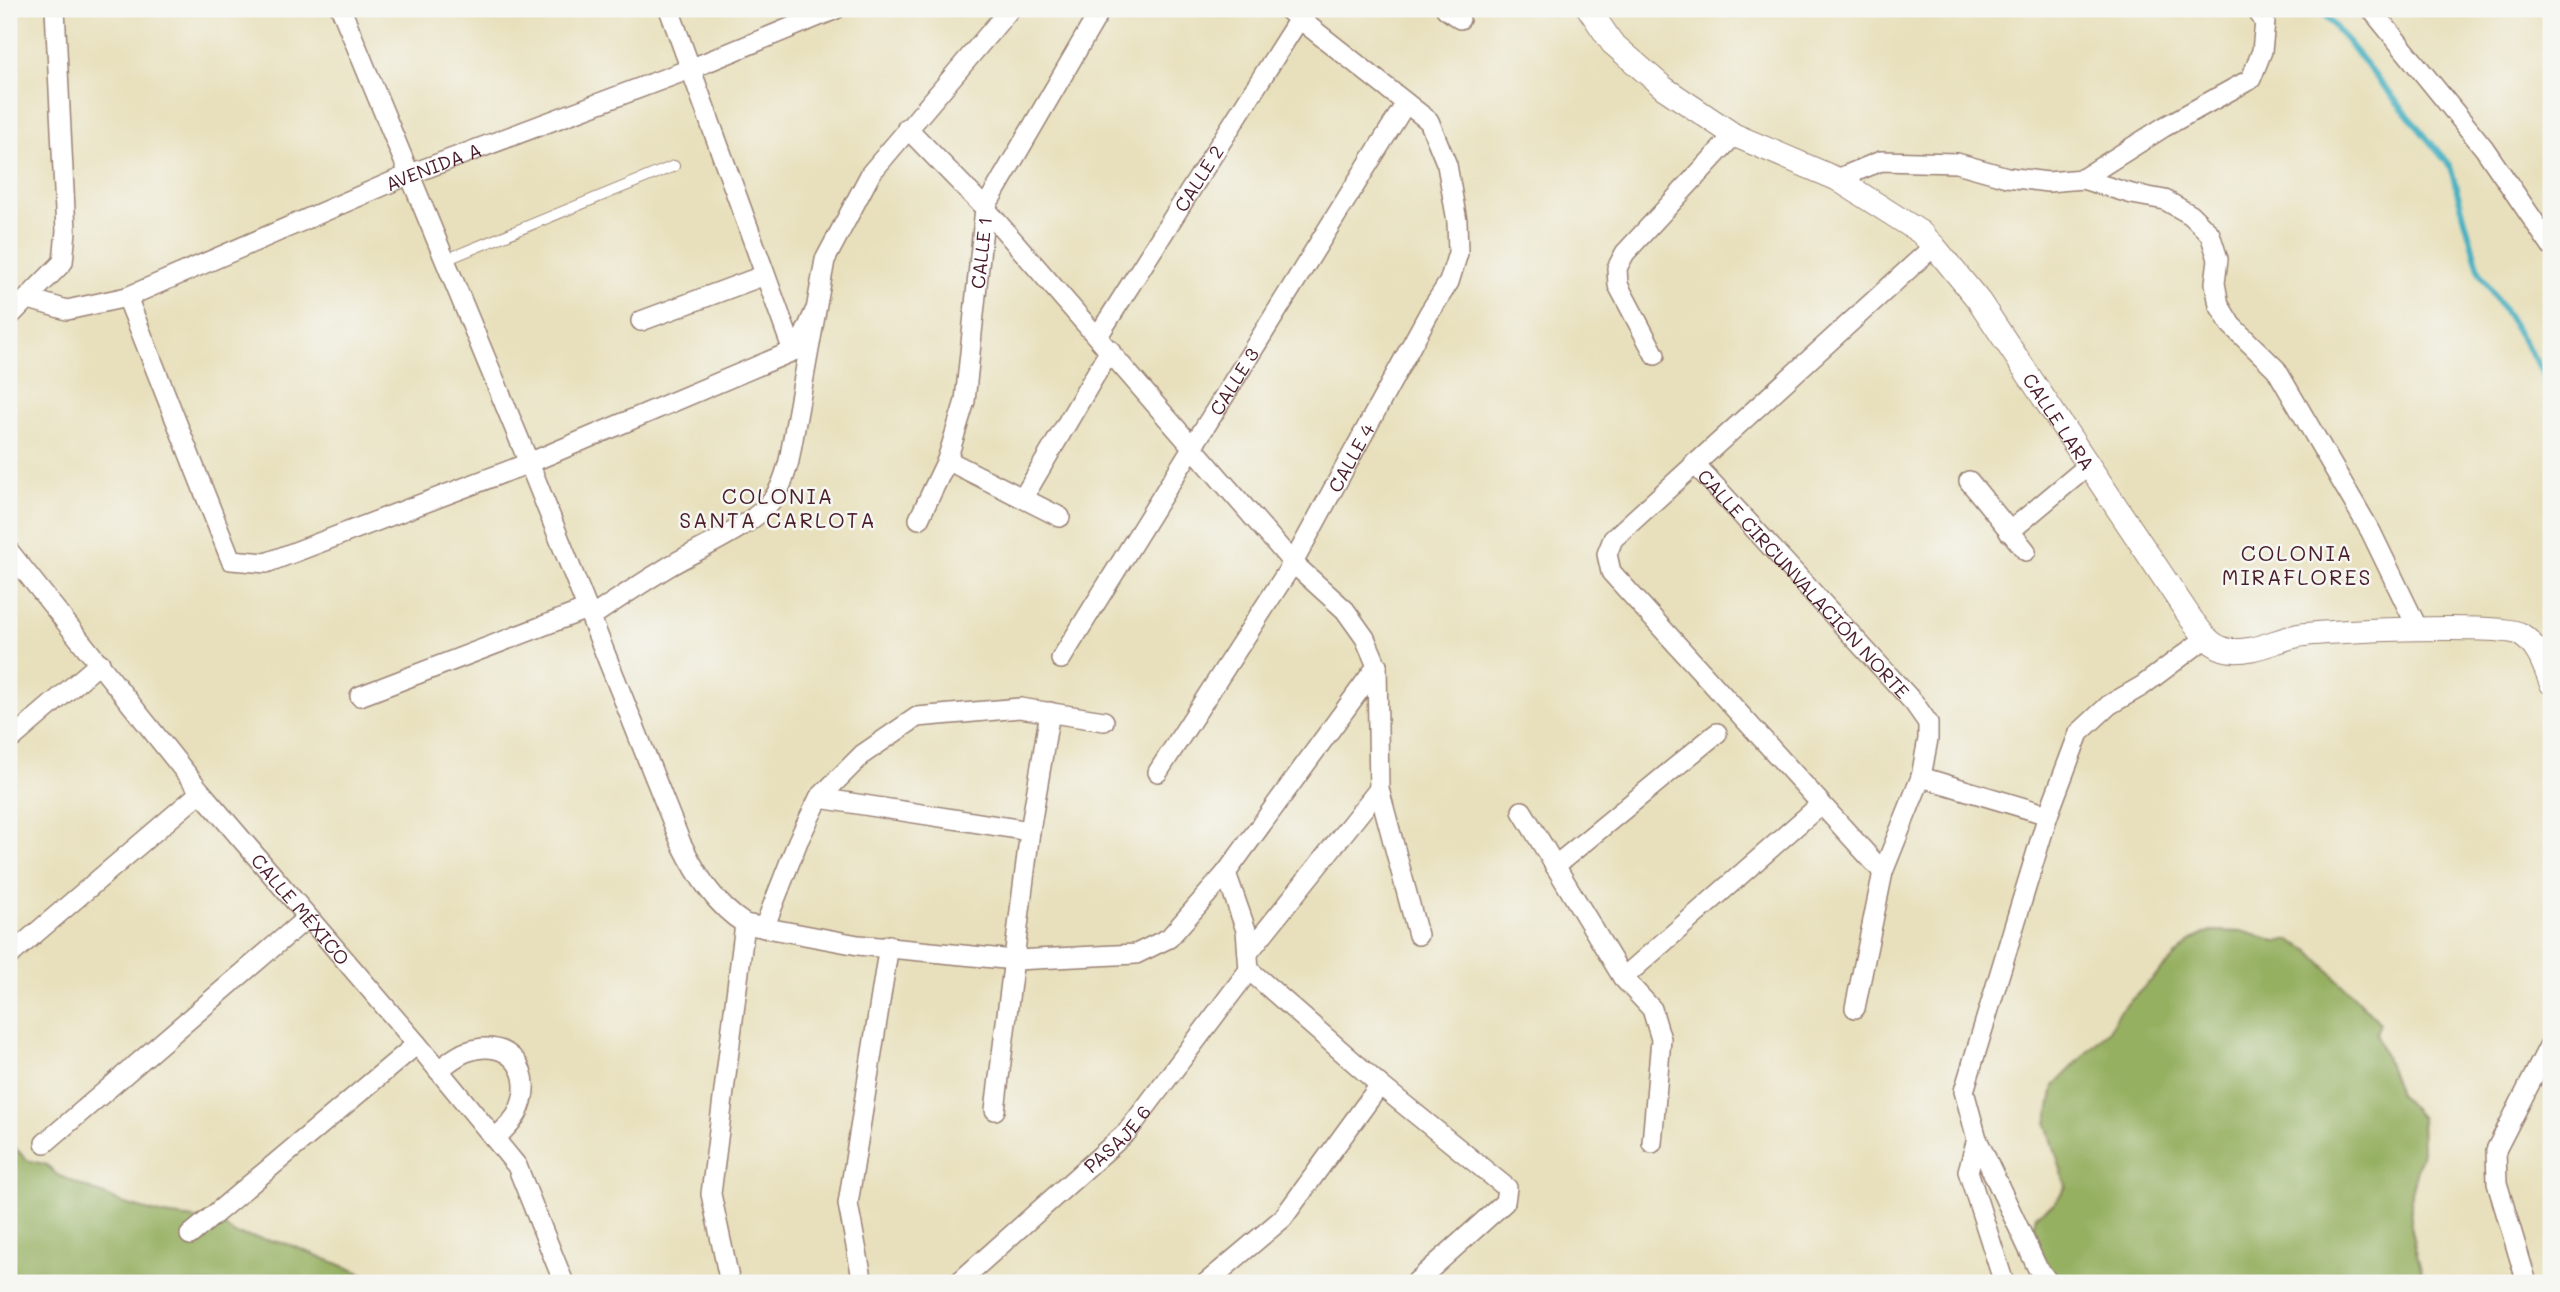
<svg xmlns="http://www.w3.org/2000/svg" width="2560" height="1292" font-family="Mali,sans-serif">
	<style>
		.forest { fill: #96b062; stroke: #706846; stroke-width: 2 }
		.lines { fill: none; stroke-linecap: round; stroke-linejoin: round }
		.stream { stroke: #44b0c1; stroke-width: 6 }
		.service-casing { stroke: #998074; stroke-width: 12 }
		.minor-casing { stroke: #998074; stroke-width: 22 }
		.tertiary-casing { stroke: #998074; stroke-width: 25 }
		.service { stroke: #fff; stroke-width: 10 }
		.minor { stroke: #fff; stroke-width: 19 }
		.tertiary { stroke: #fff; stroke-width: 23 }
		.labels { text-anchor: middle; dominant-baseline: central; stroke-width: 5; stroke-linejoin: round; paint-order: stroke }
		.street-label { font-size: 19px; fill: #4a1f2b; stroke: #f6f6f2 }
		.neighbourhood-label { font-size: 21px; letter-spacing: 2px; fill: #4a1f2b; stroke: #f6f6f2 }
	</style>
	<rect width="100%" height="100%" fill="#f6f6f2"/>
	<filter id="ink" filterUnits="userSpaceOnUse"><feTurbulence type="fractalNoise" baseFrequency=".0143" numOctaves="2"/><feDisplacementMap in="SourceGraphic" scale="14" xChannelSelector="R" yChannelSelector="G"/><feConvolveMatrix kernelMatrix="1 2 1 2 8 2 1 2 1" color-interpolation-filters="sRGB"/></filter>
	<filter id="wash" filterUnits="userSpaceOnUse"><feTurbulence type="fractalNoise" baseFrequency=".00686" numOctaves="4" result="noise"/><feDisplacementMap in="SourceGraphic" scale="28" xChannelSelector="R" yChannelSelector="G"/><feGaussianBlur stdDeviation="1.57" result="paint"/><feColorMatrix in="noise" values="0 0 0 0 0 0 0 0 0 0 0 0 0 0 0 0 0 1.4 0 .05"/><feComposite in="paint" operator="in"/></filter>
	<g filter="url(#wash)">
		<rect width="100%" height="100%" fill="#e8e0bc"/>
		<g class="forest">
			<polygon points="2211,931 2245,932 2276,941 2292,941 2310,951 2380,1023 2376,1033 2399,1094 2421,1118 2422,1151 2411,1192 2411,1231 2422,1273 2428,1283 2039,1283 2031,1238 2036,1215 2055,1203 2066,1186 2047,1124 2054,1086 2109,1030 2120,1011 2192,940"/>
			<polygon points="9,1142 27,1160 47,1165 57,1175 125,1204 164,1215 218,1222 235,1234 288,1244 371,1277 380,1283 9,1283"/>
		</g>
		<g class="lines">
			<polyline class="stream" points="2320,9 2450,166 2480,273 2543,372 2551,409"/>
		</g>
	</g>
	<g filter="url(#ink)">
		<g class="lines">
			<g class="service-casing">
				<polyline id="service" points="445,260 674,166"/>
			</g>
			<g class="minor-casing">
				<g id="minor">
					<path d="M341 9 529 463 681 843C697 875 715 905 745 924L858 945 1015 960 1136 954 1169 938 1226 873"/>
					<polyline points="669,9 793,351"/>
					<polyline points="1446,9 1460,19"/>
					<polyline points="2371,9 2484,148 2551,246"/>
					<polyline points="907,128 985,208 1293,563 1345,610 1365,638 1377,666 1379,789 1418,935"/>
					<polyline points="1837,179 1881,161 1957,163 2007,177 2048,182 2082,179 2132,194 2165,200 2191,215 2210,234 2218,259 2215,283 2219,305 2231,325 2276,369 2371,532 2418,629"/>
					<polyline points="2082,179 2164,127 2251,79 2262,51 2265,22 2256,9"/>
					<polyline points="127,297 231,560 266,563 529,463 793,351 804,336 815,311"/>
					<path id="s1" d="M29 299 67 310 127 297 408 175 690 69 836 9"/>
					<polyline points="9,317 63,262 66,231 55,9"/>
					<polyline points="641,321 765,275"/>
					<path id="s2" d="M1098 336 1299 19"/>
					<polyline points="1655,355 1618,285 1617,268 1625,253 1734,135"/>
					<polyline points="947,460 1060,517"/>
					<path id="s3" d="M1694 463 1914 703 1928 723V739L1921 777 1883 872 1855 1008"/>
					<polyline points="1969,481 2026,551"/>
					<polyline points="1023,498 1110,350"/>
					<path id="s4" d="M919 519 947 460 965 401 985 208 1101 9"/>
					<polyline points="2009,532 2089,465"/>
					<path id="s5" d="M9 551 201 792 417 1044 517 1166 564 1283"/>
					<path d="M591 617C616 600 642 583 668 567 699 548 749 529 772 500 781 489 785 475 789 461L825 260 871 173 1010 9"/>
					<path id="s6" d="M1061 659 1406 103"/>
					<polyline points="1377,666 1226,873 1246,930 1249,970 1380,1085 1507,1188 1505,1202 1415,1283"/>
					<polyline points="360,696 587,609"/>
					<polyline points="9,741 100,663"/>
					<path id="s7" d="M1158 772 1293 563 1429 313 1449 282 1458 253 1457 221 1447 165 1429 121 1287 9"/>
					<polyline points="1921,777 2048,815"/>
					<polyline points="819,798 1030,831"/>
					<polyline points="1522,811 1623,978 1652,1009 1661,1039 1652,1143"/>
					<polyline points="1555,866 1717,733"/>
					<polyline points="1883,872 1611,572 1607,554 1613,539 1934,246"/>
					<polyline points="764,928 798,841 819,798 863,754 917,717 1020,708 1104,721"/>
					<polyline points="1248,953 1379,789"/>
					<polyline points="9,956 201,792"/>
					<polyline points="1623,978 1820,805"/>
					<path d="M438 1070C447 1064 457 1055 466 1052 510 1035 538 1074 517 1114 512 1123 502 1131 495 1139"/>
					<polyline points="995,1110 1030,831 1050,712"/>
					<polyline points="1977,1139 1968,1171 2004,1283"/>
					<polyline points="45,1143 308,917"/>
					<polyline points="190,1235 417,1044"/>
					<polyline points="730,1283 711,1194 745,924"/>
					<polyline points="863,1283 848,1204 889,945"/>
					<path id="s8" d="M958 1283 1127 1132 1249 970"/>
					<polyline points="1206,1283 1283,1218 1380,1085"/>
					<polyline points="2049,1283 2037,1267 1977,1139 1964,1091 2048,815 2079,733 2109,705 2142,686 2206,638"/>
					<polyline points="2527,1283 2497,1183 2496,1150 2551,1042"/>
				</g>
			</g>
			<g class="tertiary-casing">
				<g id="tertiary">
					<path id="s9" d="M1589 9 1612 43 1664 88 1734 135 1837 179 1920 232 1934 246 1979 301 2192 620C2202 633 2211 647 2228 650 2253 654 2277 639 2301 635 2329 631 2502 623 2520 634 2538 645 2544 665 2551 683"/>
				</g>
			</g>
			<use href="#service" class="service"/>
			<use href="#minor" class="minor"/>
			<use href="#tertiary" class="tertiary"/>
		</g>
	</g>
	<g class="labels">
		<g class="street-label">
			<text stroke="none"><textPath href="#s1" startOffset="434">AVENIDA A</textPath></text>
			<text stroke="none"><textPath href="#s2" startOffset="187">CALLE 2</textPath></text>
			<text stroke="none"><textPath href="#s4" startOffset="276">CALLE 1</textPath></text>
			<text stroke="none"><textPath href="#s6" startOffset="327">CALLE 3</textPath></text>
			<text stroke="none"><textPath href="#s9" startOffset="640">CALLE LARA</textPath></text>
			<text stroke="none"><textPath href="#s7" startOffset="369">CALLE 4</textPath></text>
			<text stroke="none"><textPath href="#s3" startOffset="163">CALLE CIRCUNVALACIÓN NORTE</textPath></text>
			<text stroke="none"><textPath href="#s5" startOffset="462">CALLE MÉXICO</textPath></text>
			<text stroke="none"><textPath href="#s8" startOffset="215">PASAJE 6</textPath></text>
		</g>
		<g class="neighbourhood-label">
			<text x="778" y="495">COLONIA<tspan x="778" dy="24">SANTA CARLOTA</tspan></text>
			<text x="2297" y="552">COLONIA<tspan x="2297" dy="24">MIRAFLORES</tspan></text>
		</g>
	</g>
	<rect width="2560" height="1292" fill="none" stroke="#f6f6f2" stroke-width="35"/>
</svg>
